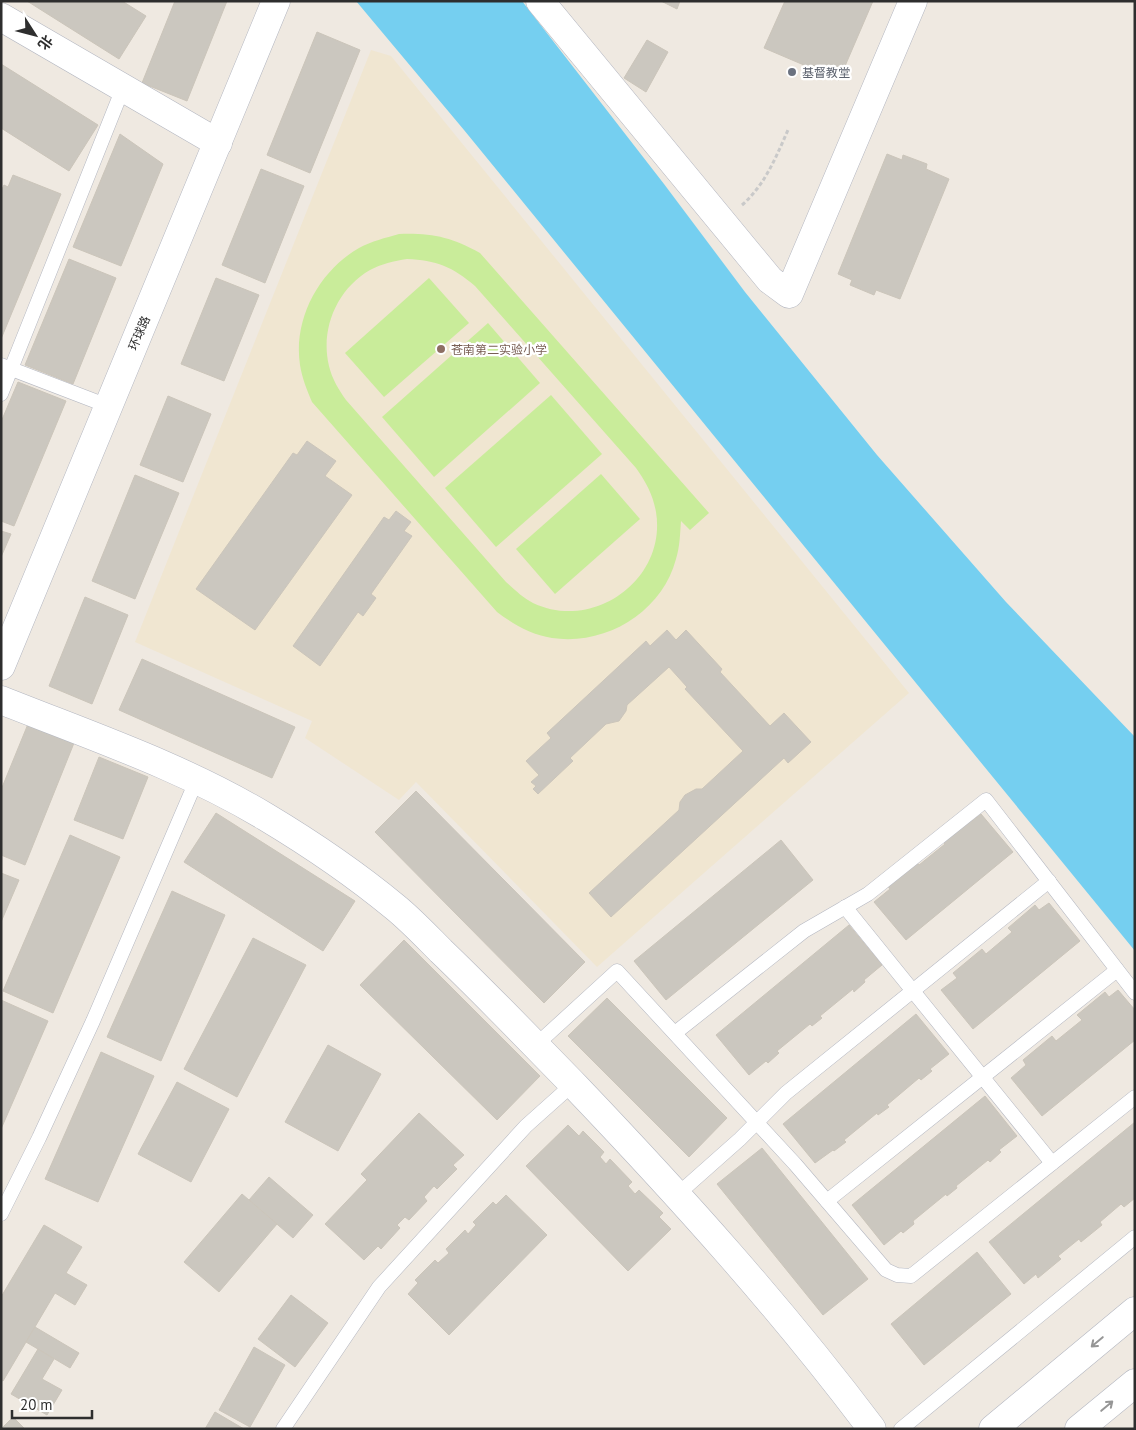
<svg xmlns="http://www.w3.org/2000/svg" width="1136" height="1430" font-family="'PT Sans','Noto Sans SC',sans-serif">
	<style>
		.education { fill: #f0e6d1 }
		.pitch { fill: #c9ec9a; fill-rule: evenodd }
		.water { fill: #75cff0 }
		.building { fill: #cbc7bf; stroke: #cbc5ba }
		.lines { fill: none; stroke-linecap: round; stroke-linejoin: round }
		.lane-casing { stroke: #b4b7c1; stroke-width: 15 }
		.street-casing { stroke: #b4b7c1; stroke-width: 29 }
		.secondary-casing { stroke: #b4b7c1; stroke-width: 29 }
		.path { stroke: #c9c9c9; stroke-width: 3; stroke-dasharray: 4 2.5; stroke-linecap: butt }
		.lane { stroke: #fff; stroke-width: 14 }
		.street { stroke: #fff; stroke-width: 28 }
		.secondary { stroke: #fff; stroke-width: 28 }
		.oneway { stroke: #969696 }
		.worship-dot { fill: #6b7280; stroke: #fff; stroke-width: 2 }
		.education-dot { fill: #8d6e63; stroke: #fff; stroke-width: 2 }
		.labels { text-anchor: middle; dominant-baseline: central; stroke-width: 4.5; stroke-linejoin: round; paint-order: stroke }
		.worship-label { font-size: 12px; fill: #5b616d; stroke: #fff; text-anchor: start }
		.street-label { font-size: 12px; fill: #2e2e2e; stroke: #fff }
		.education-label { font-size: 12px; fill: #785e54; stroke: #fff; text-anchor: start }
	</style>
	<rect width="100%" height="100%" fill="#efe9e1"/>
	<polygon class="education" points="371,50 391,56 909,693 597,967 416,782 399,800 305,738 312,721 135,642"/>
	<g class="pitch">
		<path d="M399 234C432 233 451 237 480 253L709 513 690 530 681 521C680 534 680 546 676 559 662 612 606 646 552 638 531 635 513 624 497 612L312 402C307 390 302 378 300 365 293 319 319 271 359 248 372 241 385 238 399 234ZM407 259C436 260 453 267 475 286L636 468C646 482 653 495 656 512 667 579 594 632 533 603 523 598 515 590 506 582L346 400C339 390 332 379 329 366 320 329 337 289 370 270 381 264 394 261 407 259Z"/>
		<polygon points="429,278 469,323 384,397 345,353"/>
		<polygon points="488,323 540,383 434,477 382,417"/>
		<polygon points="551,395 602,454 496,547 445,488"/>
		<polygon points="601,474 640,519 555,594 516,549"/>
	</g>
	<polygon class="water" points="356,1 522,1 664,184 745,292 877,455 1006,602 1135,737 1135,951 464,130"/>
	<g class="building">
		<polygon points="27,1 122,1 146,16 119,59"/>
		<polygon points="175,1 227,1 187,101 142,83"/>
		<polygon points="661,1 680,1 677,9"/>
		<polygon points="785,1 873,1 839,80 764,48"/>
		<polygon points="317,32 360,50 310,173 267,155"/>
		<polygon points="647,40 668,52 646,92 624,78"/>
		<polygon points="1,64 98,125 69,171 1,128"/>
		<polygon points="120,134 163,164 121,266 73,247"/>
		<polygon points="887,154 902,160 903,155 927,164 926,169 949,179 900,299 876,290 874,295 850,285 852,280 838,274"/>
		<polygon points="261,169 304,186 265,283 222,265"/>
		<polygon points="13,175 61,194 1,339 1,191 4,185 8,187"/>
		<polygon points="69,259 116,278 73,384 25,365"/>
		<polygon points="216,278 259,295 224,381 181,364"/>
		<polygon points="18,382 66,401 14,526 1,521 1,422"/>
		<polygon points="168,396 211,414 183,482 140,465"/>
		<polygon points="307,441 336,461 325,476 352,495 255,630 196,589 293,453 297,455"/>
		<polygon points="135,475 179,493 135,599 92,581"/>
		<polygon points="396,511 411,522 404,531 412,536 371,594 376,598 363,616 358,612 320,666 293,646 384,517 389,520"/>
		<polygon points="1,531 11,534 1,557"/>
		<polygon points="85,597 128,615 92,704 49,686"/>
		<polygon points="667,630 676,640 686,630 722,669 720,672 770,726 784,713 811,742 788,763 784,758 611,917 589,893 679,810 680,802 685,795 696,789 702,789 743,751 685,689 687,687 669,667 627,705 626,711 619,721 606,724 570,758 573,761 538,794 533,789 536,786 531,782 539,775 526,761 551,738 547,733 646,641 650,646"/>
		<polygon points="142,659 295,727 272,778 119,710"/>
		<polygon points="28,724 74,743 25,865 1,855 1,790"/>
		<polygon points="99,757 148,777 123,839 74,820"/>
		<polygon points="416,791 585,962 544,1003 375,832"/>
		<polygon points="216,813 355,901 323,951 184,862"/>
		<polygon points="981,814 1013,852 906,940 874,902 890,889 886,884 915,860 919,865 945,844 941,839 968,817 972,821"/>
		<polygon points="70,835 120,857 53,1013 3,991"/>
		<polygon points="781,840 813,880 666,1000 634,961"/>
		<polygon points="1,873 19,880 1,922"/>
		<polygon points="172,891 225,915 161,1061 107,1037"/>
		<polygon points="1049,903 1080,941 973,1029 941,990 957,978 953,973 982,949 986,954 1012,932 1008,928 1035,905 1039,910"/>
		<polygon points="849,925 882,965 864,980 865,982 854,992 853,989 820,1016 822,1018 812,1026 810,1024 777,1051 779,1053 768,1063 766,1061 749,1075 716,1035"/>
		<polygon points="253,938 306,965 237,1097 184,1069"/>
		<polygon points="404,940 540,1076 497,1120 360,985"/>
		<polygon points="1118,990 1135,1010 1135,1040 1042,1116 1011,1078 1026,1065 1023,1060 1052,1036 1056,1041 1082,1020 1077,1015 1105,992 1109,997"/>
		<polygon points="607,998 727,1118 689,1157 568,1036"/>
		<polygon points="1,1000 48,1021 1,1129"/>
		<polygon points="916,1014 949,1054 930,1069 932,1071 921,1080 919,1078 887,1105 889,1107 878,1115 877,1113 844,1140 846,1142 834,1151 833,1150 815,1163 783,1124"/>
		<polygon points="328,1045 381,1074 338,1151 285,1122"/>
		<polygon points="101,1052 154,1076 98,1202 45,1179"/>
		<polygon points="177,1082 229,1109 191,1182 138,1154"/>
		<polygon points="985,1096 1017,1136 999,1150 1001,1152 990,1162 988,1160 956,1186 957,1188 947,1196 946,1194 913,1221 914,1224 903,1233 901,1231 884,1245 852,1205"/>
		<polygon points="419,1113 464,1155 453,1165 457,1169 437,1189 434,1186 424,1197 427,1201 409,1220 405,1217 397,1225 400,1228 381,1249 378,1246 364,1260 325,1224 367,1180 361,1174"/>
		<polygon points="1135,1122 1135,1198 1124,1207 1121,1204 1100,1222 1102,1225 1081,1242 1079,1239 1058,1256 1061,1259 1038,1278 1036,1274 1024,1284 989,1242"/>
		<polygon points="568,1125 579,1136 583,1131 604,1152 600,1157 606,1164 610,1159 632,1182 628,1186 635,1194 639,1190 663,1213 659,1217 671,1229 628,1271 526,1166"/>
		<polygon points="762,1148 868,1279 823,1315 717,1184"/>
		<polygon points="269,1177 313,1215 293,1238 249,1200"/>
		<polygon points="242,1194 277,1224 219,1292 184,1262"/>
		<polygon points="506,1195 547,1235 449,1335 408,1294 418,1283 415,1280 435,1260 438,1263 449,1253 446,1249 465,1230 468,1234 476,1225 473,1222 493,1202 496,1205"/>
		<polygon points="44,1225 82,1247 66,1273 87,1285 75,1305 55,1293 3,1381 1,1380 1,1297"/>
		<polygon points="977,1252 1011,1294 924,1365 891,1324"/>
		<polygon points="291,1295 328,1323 295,1367 258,1339"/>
		<polygon points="35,1327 79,1353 70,1368 26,1342"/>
		<polygon points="254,1347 285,1365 250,1427 219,1410"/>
		<polygon points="38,1349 54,1359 42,1379 62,1390 47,1415 11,1394"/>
		<polygon points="215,1412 244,1429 205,1429"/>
		<polygon points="13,1417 25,1429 1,1429"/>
	</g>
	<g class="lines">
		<g class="lane-casing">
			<g id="lane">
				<polyline points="1,365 108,406"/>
				<polyline points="1,394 123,88"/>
				<polyline points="845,907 1052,1163"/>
				<polyline points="675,1033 804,931 868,894 986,800 1135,993"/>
				<polyline points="536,1045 617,971 795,1164 886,1270 897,1275 911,1276 1135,1097"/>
				<polyline points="678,1194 740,1139 786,1093 1049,881"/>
				<polyline points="827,1201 1117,970"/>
				<polyline points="1,1214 39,1138 93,1021 197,779"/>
				<polyline points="283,1429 379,1287 526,1126 573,1084"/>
				<polyline points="901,1429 1135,1237"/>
			</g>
		</g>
		<g class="street-casing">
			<g id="street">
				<polyline points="540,1 770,280 789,294 913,1"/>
				<polyline points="1,17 218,143"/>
				<path d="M1 700C91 736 183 767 266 817 311 844 355 874 395 907 411 920 426 936 441 951 487 995 531 1041 576 1087 680 1196 781 1308 872 1429"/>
			</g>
		</g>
		<g class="secondary-casing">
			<g id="secondary">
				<polyline points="1,666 276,1"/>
				<polyline points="993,1429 1135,1311"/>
				<polyline points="1079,1429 1135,1383"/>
			</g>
		</g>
		<path class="path" d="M742 205C765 185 776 157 788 130"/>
		<use href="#lane" class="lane"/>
		<use href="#street" class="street"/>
		<use href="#secondary" class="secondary"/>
	</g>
	<defs><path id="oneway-shaft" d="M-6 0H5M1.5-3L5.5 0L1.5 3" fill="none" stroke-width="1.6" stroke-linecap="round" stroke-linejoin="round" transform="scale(1.25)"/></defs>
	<g class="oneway">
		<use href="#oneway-shaft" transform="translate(1097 1342) rotate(140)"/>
		<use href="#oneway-shaft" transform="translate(1107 1406) rotate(-40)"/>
	</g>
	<circle class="worship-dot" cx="792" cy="72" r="5"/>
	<circle class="education-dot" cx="441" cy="349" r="5"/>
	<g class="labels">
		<g class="worship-label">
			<text x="802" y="72">基督教堂</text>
		</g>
		<g class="street-label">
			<text transform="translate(139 333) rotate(-67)">环球路</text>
		</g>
		<g class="education-label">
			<text x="451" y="349">苍南第二实验小学</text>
		</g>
	</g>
	<rect width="1136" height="1430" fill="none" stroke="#2e2e2e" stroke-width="5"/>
	<g transform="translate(35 35) rotate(126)" stroke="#ffffff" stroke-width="4" paint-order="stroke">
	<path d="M0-4L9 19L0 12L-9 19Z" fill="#2e2e2e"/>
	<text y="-8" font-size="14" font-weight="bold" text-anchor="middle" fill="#2e2e2e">北</text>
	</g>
	<path d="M12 1410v8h80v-8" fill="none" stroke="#2e2e2e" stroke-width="2.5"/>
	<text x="20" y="1410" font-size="15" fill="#2e2e2e" stroke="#ffffff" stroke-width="4" paint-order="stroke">20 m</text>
</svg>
